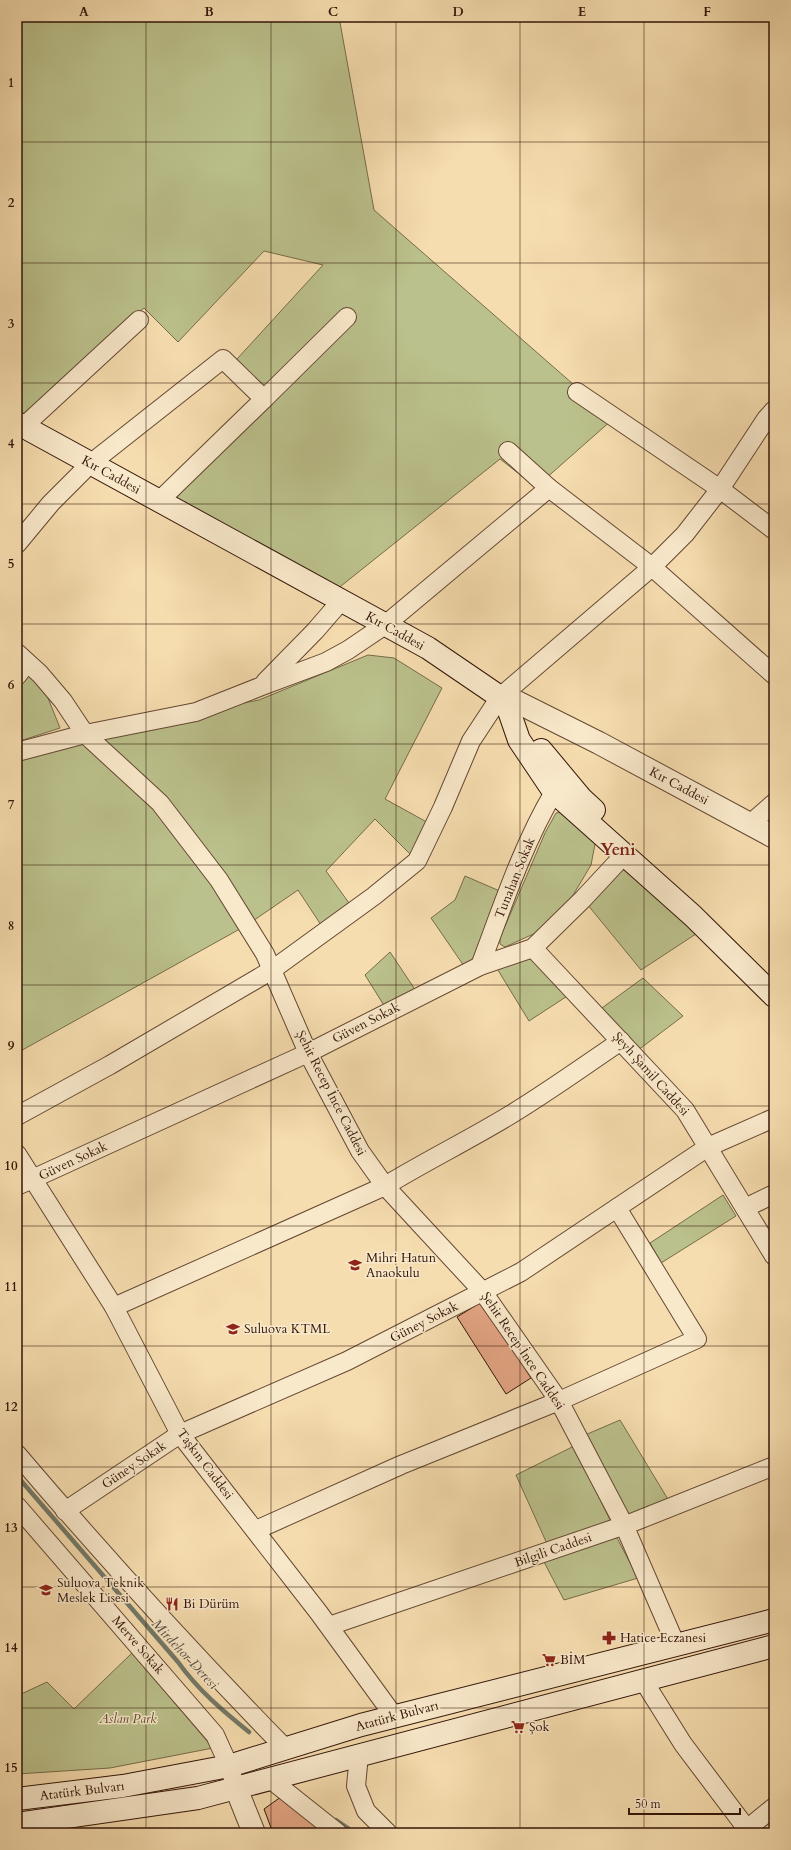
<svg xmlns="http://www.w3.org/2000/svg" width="791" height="1850" font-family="Cardo,serif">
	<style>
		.green { fill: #bbc18c; stroke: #776b4a }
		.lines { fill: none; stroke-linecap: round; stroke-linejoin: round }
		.stream { stroke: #73796a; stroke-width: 4.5 }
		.building { fill: #e4a584; stroke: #331509 }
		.minor-casing { stroke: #644732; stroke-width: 20 }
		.tertiary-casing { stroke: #644732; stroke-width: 24 }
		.secondary-casing { stroke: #331509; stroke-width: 24 }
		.minor { stroke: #f9e9cb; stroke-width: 18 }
		.tertiary { stroke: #f9e9cb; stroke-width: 22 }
		.secondary { stroke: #f9e9cb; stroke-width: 22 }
		.grid { fill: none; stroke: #331509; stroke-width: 1; stroke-opacity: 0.55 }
		.labels { text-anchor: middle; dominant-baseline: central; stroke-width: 3; stroke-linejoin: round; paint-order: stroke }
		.street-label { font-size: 13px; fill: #331509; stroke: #f9e9cb }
		.poi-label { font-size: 13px; fill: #331509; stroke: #f9e9cb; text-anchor: start }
		.park-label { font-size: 13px; font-style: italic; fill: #5c4930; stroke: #f9e9cb }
		.water-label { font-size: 14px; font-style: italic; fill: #584f42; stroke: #f9e9cb }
		.district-label { font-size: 17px; font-weight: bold; fill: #7a1f14; stroke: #f9e9cb }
		.neatline { fill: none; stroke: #331509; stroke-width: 1.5 }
		.grid-label { font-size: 13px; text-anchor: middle; font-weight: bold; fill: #331509 }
	</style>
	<rect width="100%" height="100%" fill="#f6ddaf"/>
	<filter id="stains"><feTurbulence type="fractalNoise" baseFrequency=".005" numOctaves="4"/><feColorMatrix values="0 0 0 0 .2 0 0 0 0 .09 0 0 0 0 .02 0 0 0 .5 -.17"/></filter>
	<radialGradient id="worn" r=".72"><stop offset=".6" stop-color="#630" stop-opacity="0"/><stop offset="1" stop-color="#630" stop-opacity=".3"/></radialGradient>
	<g class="green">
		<polygon points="17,17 339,17 374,210 613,419 536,487 500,459 336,590 174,500 273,401 237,359 323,265 264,251 178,342 144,308 22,415 17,412"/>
		<polygon points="368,655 394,658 442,688 385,799 434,826 417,861 375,819 326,871 354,910 325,931 298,890 247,925 17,1053 17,751 85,734 259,700"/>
		<polygon points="26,667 44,688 60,728 17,742 17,680"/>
		<polygon points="564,812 595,844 591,865 569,902 540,931 505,947 500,944 500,938 545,833 556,813"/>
		<polygon points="624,855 705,928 641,970 583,899"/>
		<polygon points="465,876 502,892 476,963 464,966 431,918 455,900"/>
		<polygon points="533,948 575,991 529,1021 493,962"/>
		<polygon points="390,952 416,991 385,1007 365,975"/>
		<polygon points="643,978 683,1016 633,1054 595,1013"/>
		<polygon points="723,1195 736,1216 661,1263 650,1243"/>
		<polygon points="620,1420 669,1501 626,1516 585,1435"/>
		<polygon points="574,1446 612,1524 548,1546 516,1475"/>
		<polygon points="616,1536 638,1578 564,1600 543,1560"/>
		<polygon points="132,1653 213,1748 110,1768 17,1774 17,1696 47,1682 74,1709"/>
	</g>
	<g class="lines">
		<g class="stream">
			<path d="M17 1476 178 1662C198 1690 223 1711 249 1732"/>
			<polyline points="336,1820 355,1833"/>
		</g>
	</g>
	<g class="building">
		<polygon points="483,1301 531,1378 506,1394 457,1317"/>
		<polygon points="285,1794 332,1833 273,1833 264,1809"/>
	</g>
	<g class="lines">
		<g class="minor-casing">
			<g id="minor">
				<polyline points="577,392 720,489 774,530"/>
				<polyline points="264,399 347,317"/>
				<polyline points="23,427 139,320"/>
				<polyline points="508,451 549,488 652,567 774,675"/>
				<polyline points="17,544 51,503 90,464 223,359 264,399 158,502"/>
				<polyline points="17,653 40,674 63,701 85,734 160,803 219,880 265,954 308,1053 360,1151 385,1186 483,1292 559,1401 624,1525 676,1645"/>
				<polyline points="17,676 27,663"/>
				<polyline points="265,682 315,631 341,601"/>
				<polyline points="17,752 85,734 196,712 262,686 326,662 348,650 385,625 549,488"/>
				<polyline points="750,824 774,803"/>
				<polyline points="533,948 685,1110 774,1256"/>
				<path d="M480 966C502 908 522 846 554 792"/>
				<polyline points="17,1116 110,1065 272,970 374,896 417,861 443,807 471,741 500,697 652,567 685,534 720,489 766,419 774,410"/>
				<polyline points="17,1154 114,1307 180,1434 319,1613 394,1716"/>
				<polyline points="17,1186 308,1053 480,966 533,948 583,899 624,855"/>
				<polyline points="745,1208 774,1194"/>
				<path d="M114 1307 385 1186C426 1161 469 1140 510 1115 548 1092 584 1066 621 1041"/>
				<path d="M17 1454C103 1555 192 1653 285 1748"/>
				<polyline points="17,1506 215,1735 229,1766 236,1788"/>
				<polyline points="65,1511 180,1434 347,1361 521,1272 708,1147 774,1118"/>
				<polyline points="256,1530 401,1465 559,1401 697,1339 617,1208"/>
				<polyline points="329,1626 631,1523 774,1466"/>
				<polyline points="643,1680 683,1744 747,1829"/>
				<polyline points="359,1755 356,1786 366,1811 388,1833"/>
				<polyline points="270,1779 338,1833"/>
				<polyline points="742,1833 774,1807"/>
			</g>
		</g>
		<g class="tertiary-casing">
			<g id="tertiary">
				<polyline points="500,697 517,702 599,743 774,837"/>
				<polyline points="236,1788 254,1833"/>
			</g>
		</g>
		<g class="secondary-casing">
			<g id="secondary">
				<polyline points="17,423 428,648 500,697 509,711 519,740 554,792 693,916 774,996"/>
				<polyline points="541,750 581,798 594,810"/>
				<polyline points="17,1799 123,1786 229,1766 361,1725 774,1620"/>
				<polyline points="17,1824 198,1798 774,1646"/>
			</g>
		</g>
		<use href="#minor" class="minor"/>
		<use href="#tertiary" class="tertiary"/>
		<use href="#secondary" class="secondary"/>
	</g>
	<path class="grid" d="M146 17V1833M271 17V1833M396 17V1833M520 17V1833M644 17V1833M17 142H774M17 263H774M17 383H774M17 504H774M17 624H774M17 744H774M17 865H774M17 985H774M17 1106H774M17 1226H774M17 1346H774M17 1467H774M17 1587H774M17 1708H774"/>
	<defs>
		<g id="school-bare" transform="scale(1.08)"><path d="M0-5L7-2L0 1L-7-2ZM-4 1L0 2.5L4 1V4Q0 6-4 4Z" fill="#8f2418" stroke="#f9e9cb" stroke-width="2.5" paint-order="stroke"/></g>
		<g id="restaurant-bare" transform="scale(1.08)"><path d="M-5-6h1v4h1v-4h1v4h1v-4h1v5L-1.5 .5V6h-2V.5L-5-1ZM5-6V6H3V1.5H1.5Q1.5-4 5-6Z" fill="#8f2418" stroke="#f9e9cb" stroke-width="2.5" paint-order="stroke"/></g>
		<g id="pharmacy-bare" transform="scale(1.08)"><path d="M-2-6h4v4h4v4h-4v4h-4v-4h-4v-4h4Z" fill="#8f2418" stroke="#f9e9cb" stroke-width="2.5" paint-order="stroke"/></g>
		<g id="supermarket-bare" transform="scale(1.08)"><path d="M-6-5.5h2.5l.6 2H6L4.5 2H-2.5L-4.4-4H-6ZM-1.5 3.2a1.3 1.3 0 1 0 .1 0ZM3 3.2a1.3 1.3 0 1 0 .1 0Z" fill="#8f2418" stroke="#f9e9cb" stroke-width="2.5" paint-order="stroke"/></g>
	</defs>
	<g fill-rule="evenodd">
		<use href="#school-bare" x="355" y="1265"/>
		<use href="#school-bare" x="233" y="1329"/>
		<use href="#school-bare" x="46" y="1590"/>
		<use href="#restaurant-bare" x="172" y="1604"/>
		<use href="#pharmacy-bare" x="609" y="1638"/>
		<use href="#supermarket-bare" x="549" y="1660"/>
		<use href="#supermarket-bare" x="518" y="1727"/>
	</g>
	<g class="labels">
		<g class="street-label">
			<text transform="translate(111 475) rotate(29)">Kır Caddesi</text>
			<text transform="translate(395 631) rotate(29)">Kır Caddesi</text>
			<text transform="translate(679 786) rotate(28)">Kır Caddesi</text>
			<text transform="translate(515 878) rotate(-68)">Tunahan Sokak</text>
			<text transform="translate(366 1023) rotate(-27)">Güven Sokak</text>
			<text transform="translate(651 1074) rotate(48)">Şeyh Şamil Caddesi</text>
			<text transform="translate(331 1093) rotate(63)">Şehit Recep İnce Caddesi</text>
			<text transform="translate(73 1161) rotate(-25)">Güven Sokak</text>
			<text transform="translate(424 1322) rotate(-27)">Güney Sokak</text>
			<text transform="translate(523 1351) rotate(56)">Şehit Recep İnce Caddesi</text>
			<text transform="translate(205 1464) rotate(53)">Taşkın Caddesi</text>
			<text transform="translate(134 1465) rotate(-34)">Güney Sokak</text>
			<text transform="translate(553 1550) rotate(-19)">Bilgili Caddesi</text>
			<text transform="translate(138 1645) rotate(49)">Merve Sokak</text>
			<text transform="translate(397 1716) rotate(-15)">Atatürk Bulvarı</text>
			<text transform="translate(82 1791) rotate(-7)">Atatürk Bulvarı</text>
		</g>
		<g class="poi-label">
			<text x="366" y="1258">Mihri Hatun<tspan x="366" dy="15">Anaokulu</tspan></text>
			<text x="244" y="1329">Suluova KTML</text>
			<text x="57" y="1583">Suluova Teknik<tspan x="57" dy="15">Meslek Lisesi</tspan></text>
			<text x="183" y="1604">Bi Dürüm</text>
			<text x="620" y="1638">Hatice Eczanesi</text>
			<text x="560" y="1660">BİM</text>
			<text x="529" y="1727">Şok</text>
		</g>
		<g class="park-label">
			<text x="128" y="1719">Aslan Park</text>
		</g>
		<g class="water-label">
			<text transform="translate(185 1654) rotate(47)">Mirdehor Deresi</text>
		</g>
		<g class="district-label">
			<text x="618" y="849">Yeni</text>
		</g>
	</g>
	<rect width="791" height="1850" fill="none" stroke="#f6ddaf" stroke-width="44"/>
	<path d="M629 1808v6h111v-6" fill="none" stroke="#331509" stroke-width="2"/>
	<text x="635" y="1808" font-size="12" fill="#331509" stroke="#f9e9cb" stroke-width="3" paint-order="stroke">50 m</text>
	<rect x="22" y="22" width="747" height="1806" class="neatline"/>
	<g class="grid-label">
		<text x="84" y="16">A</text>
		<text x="209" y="16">B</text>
		<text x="333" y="16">C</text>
		<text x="458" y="16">D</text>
		<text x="582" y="16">E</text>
		<text x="707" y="16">F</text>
		<text x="11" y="87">1</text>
		<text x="11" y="207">2</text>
		<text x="11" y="328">3</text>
		<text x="11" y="448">4</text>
		<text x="11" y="568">5</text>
		<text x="11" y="689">6</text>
		<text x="11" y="809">7</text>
		<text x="11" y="930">8</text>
		<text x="11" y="1050">9</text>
		<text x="11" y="1170">10</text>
		<text x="11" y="1291">11</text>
		<text x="11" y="1411">12</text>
		<text x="11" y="1532">13</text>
		<text x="11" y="1652">14</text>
		<text x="11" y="1772">15</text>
	</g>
	<rect width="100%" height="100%" filter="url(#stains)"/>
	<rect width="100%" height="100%" fill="url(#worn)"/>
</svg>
